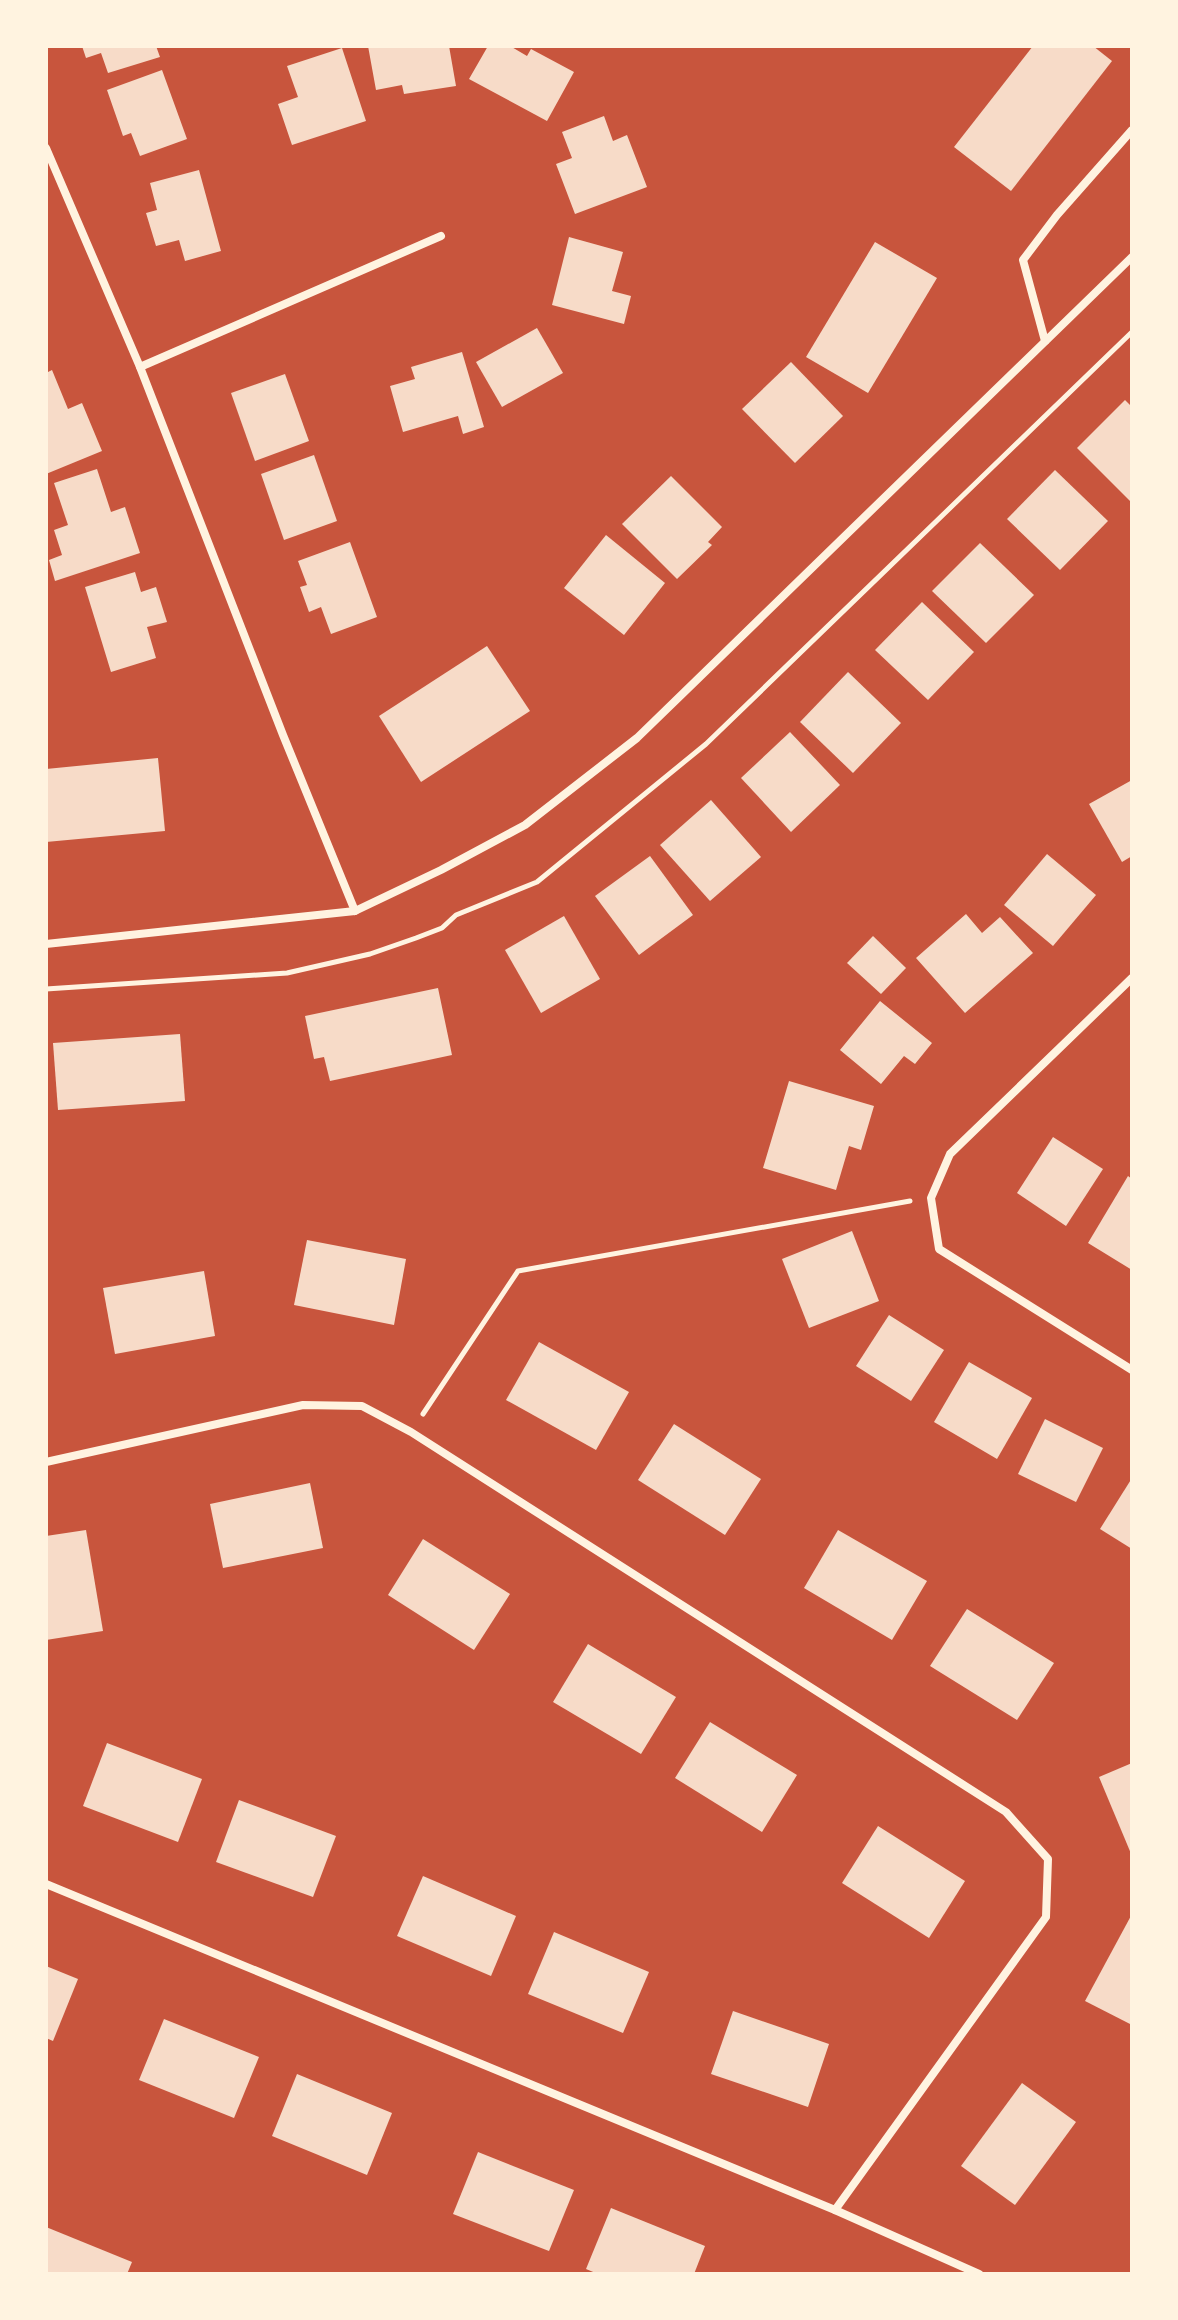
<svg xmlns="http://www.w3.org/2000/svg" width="1178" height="2320" font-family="Poppins,sans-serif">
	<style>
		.building { fill: #f7dbc8 }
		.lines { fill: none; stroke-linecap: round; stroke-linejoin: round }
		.path { stroke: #fff3e0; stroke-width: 5 }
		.minor { stroke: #fff3e0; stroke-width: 8 }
	</style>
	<rect width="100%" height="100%" fill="#c8553d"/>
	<g class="building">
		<polygon points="82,46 156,46 160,57 108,73 101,53 86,58"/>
		<polygon points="368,46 449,46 456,86 404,94 402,85 376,90"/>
		<polygon points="488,46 510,46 527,56 531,49 574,72 547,121 469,79"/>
		<polygon points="1033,46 1093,46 1112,61 1011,191 954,147"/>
		<polygon points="342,48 366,121 292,145 278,104 298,97 287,66"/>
		<polygon points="162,70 187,139 140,156 131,133 123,136 107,90"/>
		<polygon points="604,116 613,141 627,135 647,187 575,214 556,164 572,158 562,132"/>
		<polygon points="199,170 221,251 185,261 179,240 156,246 146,213 157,210 150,183"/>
		<polygon points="569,237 623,252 612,291 631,296 624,324 552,305"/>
		<polygon points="875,242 937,278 868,393 806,357"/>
		<polygon points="537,328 563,373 502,407 476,362"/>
		<polygon points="462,352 484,427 463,434 458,416 403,432 390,386 415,379 411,367"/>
		<polygon points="791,362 843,416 795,463 742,409"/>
		<polygon points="52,370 68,409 82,403 102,451 46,474 46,373"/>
		<polygon points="285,374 309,441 255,461 231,393"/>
		<polygon points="1125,400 1132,407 1132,499 1130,501 1077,448"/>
		<polygon points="314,455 337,521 284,540 261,474"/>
		<polygon points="97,469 111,512 125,507 140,553 55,581 49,560 62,555 54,530 68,525 54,483"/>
		<polygon points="1055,470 1108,521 1060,570 1007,519"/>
		<polygon points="671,476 722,527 708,542 712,545 677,579 622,524"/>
		<polygon points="606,535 665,583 624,635 564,588"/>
		<polygon points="350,542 377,617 331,634 321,607 309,612 300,587 307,585 298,561"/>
		<polygon points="980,543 1034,595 986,643 932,591"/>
		<polygon points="135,572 141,592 156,587 167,622 147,627 156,658 111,672 85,587"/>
		<polygon points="922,602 974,652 928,700 875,650"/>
		<polygon points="487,646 530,711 421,782 379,716"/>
		<polygon points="848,672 901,723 853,773 800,722"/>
		<polygon points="790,732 840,785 791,832 741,778"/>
		<polygon points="158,758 165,831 46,842 46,769"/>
		<polygon points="1132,780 1132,856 1122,862 1089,804"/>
		<polygon points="711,800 761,857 710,901 660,845"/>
		<polygon points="1047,854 1096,895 1053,946 1004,905"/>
		<polygon points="650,856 693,915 639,955 595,896"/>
		<polygon points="966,914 982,933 1000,917 1033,953 965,1013 916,958"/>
		<polygon points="564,916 600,979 541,1013 505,950"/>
		<polygon points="873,936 906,968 881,994 847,963"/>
		<polygon points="438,988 452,1055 330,1081 324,1057 314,1059 305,1016"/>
		<polygon points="880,1001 932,1043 915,1064 904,1056 881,1084 840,1050"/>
		<polygon points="180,1034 185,1101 58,1110 53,1043"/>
		<polygon points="789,1081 874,1106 861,1150 849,1146 836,1190 763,1168"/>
		<polygon points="1053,1137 1103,1169 1066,1226 1017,1193"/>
		<polygon points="1128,1176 1132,1179 1132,1270 1088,1243"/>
		<polygon points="852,1231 879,1301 809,1328 782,1259"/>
		<polygon points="307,1240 406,1259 394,1325 294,1305"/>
		<polygon points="204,1271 215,1336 115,1354 103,1288"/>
		<polygon points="889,1315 944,1350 911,1401 856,1366"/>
		<polygon points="539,1342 629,1392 596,1450 506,1400"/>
		<polygon points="969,1362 1032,1398 997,1459 934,1422"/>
		<polygon points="1045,1419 1103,1448 1076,1502 1018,1474"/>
		<polygon points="674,1424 761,1479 725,1535 638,1480"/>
		<polygon points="1132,1478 1132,1549 1100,1529"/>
		<polygon points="310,1483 323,1548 223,1568 210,1504"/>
		<polygon points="86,1530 103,1631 46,1640 46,1536"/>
		<polygon points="838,1530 927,1581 892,1640 804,1588"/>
		<polygon points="423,1539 510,1594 474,1650 388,1595"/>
		<polygon points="967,1609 1054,1663 1017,1720 930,1666"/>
		<polygon points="588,1644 676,1697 641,1754 553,1702"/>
		<polygon points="710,1722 797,1775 762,1832 675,1778"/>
		<polygon points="107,1743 202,1779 178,1842 83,1806"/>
		<polygon points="1132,1763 1132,1856 1099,1777"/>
		<polygon points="239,1800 336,1836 313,1897 216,1862"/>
		<polygon points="878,1826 965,1881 929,1938 842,1883"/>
		<polygon points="423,1876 516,1916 491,1976 397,1936"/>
		<polygon points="1132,1914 1132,2025 1085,2001"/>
		<polygon points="554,1932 649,1972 623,2033 528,1994"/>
		<polygon points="46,1966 78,1979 53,2041 46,2038"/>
		<polygon points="733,2011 829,2044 808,2107 711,2074"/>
		<polygon points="164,2019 259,2057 234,2118 139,2080"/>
		<polygon points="297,2074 392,2113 367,2175 272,2136"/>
		<polygon points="1022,2083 1076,2122 1015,2205 961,2166"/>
		<polygon points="478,2152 574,2190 549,2251 453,2214"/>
		<polygon points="611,2208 705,2246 694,2274 598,2274 586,2269"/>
		<polygon points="46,2227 132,2262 127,2274 46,2274"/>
	</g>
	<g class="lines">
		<g class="path">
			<polyline points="46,989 287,973 370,954 416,938 442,928 456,915 537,882 706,744 1132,332"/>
			<polyline points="423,1414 518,1271 910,1201"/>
		</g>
		<g class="minor">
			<polyline points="46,148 140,367 283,735 355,911"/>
			<polyline points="1045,341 1023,260 1057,215 1132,130"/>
			<polyline points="140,367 441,236"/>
			<polyline points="46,944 355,911 441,870 525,825 637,738 1132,257"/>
			<polyline points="1132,978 950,1154 931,1198 939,1249 1132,1370"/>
			<polyline points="46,1462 303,1405 362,1406 411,1432 1006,1812 1048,1859 1046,1917 835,2210"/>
			<polyline points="46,1884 835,2210 979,2274"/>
		</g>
	</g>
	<rect width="1178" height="2320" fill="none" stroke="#fff3e0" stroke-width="96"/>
</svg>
